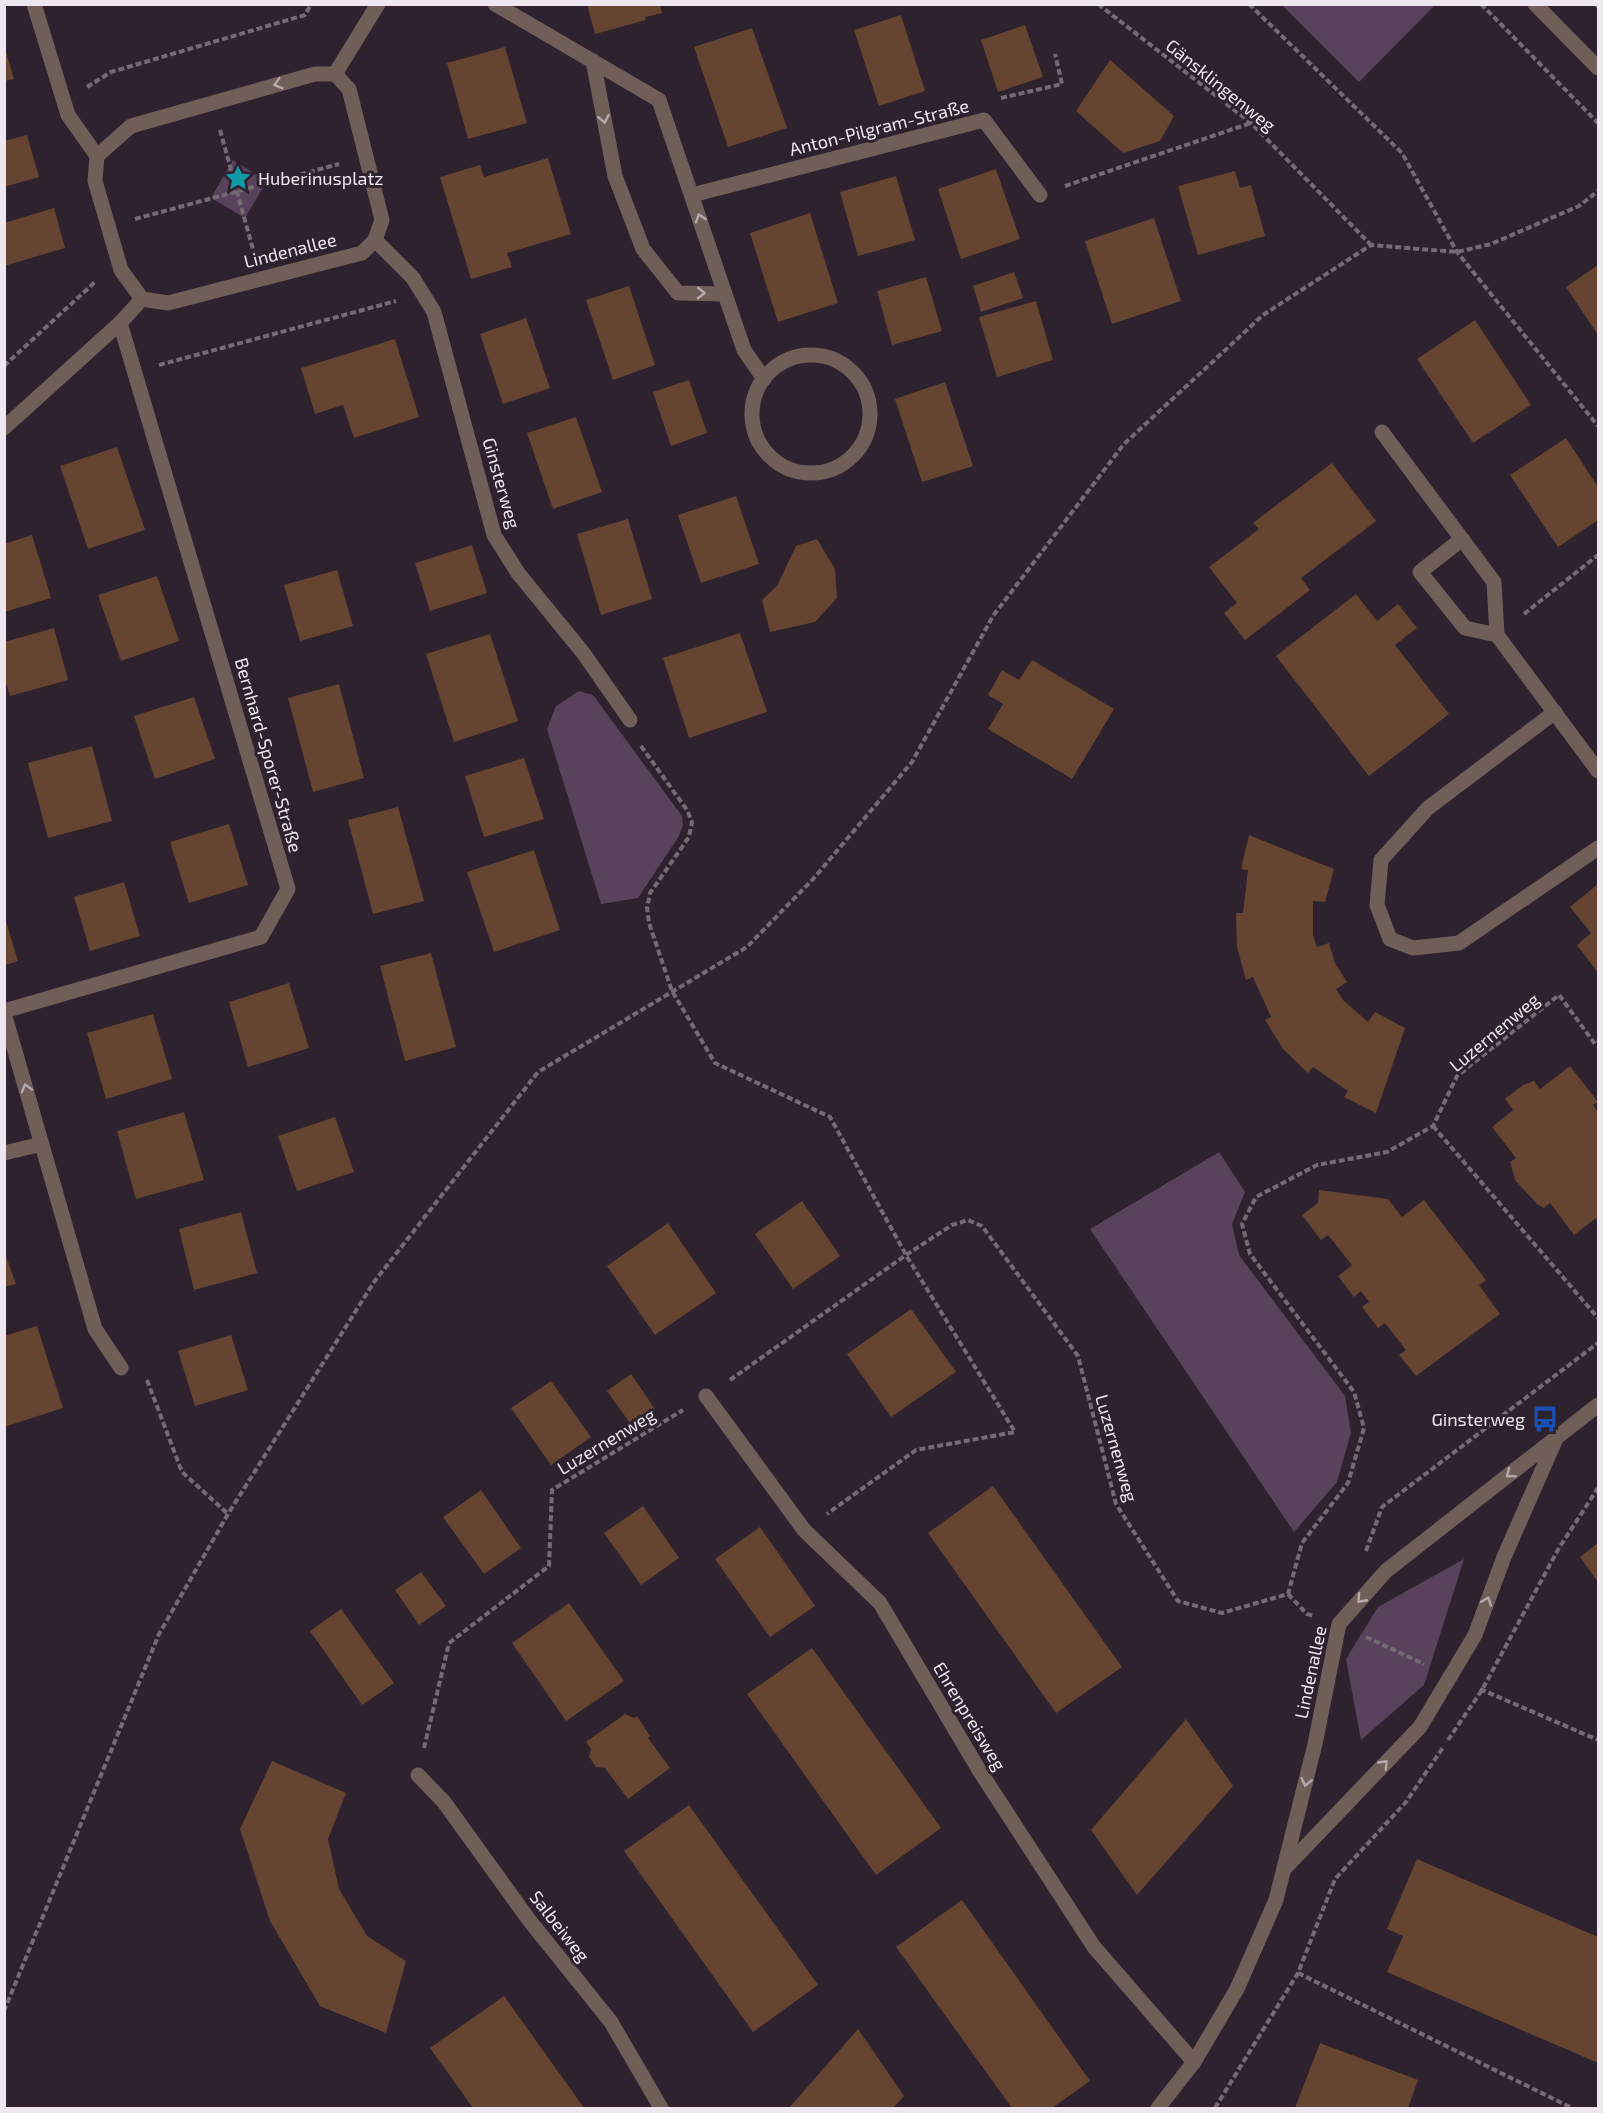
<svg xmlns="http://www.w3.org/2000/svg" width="1603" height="2113" font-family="'Exo 2',sans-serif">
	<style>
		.green { fill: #59425b }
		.building { fill: #654431 }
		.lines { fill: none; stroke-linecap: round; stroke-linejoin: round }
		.path { stroke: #756b75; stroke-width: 4; stroke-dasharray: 6 3; stroke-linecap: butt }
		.minor { stroke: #705e59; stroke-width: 15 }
		.oneway { stroke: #b5a9ac }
		.labels { text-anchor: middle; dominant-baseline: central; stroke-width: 6; stroke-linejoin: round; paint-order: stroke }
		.street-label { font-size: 18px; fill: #eee7ef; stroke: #2d222d }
		.poi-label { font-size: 18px; fill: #eee7ef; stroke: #2d222d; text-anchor: start }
	</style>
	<rect width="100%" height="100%" fill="#2d222d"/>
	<g class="green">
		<polygon points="1282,5 1435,5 1359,82"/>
		<polygon points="233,160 267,181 245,218 211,198"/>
		<polygon points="579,691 593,695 682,816 683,825 679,836 638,898 601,904 547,729 556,706"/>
		<polygon points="1219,1152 1245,1192 1232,1224 1239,1255 1345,1396 1351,1433 1337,1482 1294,1532 1090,1229"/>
		<polygon points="1464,1559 1424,1685 1361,1740 1346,1659 1378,1607"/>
	</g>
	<g class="building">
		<polygon points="587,4 660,4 662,13 645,17 646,20 595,34"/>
		<polygon points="901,15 925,91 879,106 854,30"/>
		<polygon points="1025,25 1043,77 998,92 981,40"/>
		<polygon points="752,28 787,128 728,147 694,47"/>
		<polygon points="4,45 14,79 4,81"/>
		<polygon points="505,47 527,123 468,139 447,63"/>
		<polygon points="1110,60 1174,116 1160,141 1123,153 1076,111"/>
		<polygon points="27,135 39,177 4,187 4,141"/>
		<polygon points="548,158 571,234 507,253 512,267 471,279 440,177 480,165 484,177"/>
		<polygon points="996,169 1020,239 961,259 938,189"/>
		<polygon points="1235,171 1240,188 1251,185 1265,236 1198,255 1178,186"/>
		<polygon points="896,176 915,240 858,256 840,192"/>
		<polygon points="54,208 65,248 4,266 4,223"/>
		<polygon points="810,213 838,303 778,322 750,233"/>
		<polygon points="1154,218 1181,301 1112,324 1085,241"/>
		<polygon points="1598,265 1598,335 1566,287"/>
		<polygon points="1014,272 1023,298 981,312 973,286"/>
		<polygon points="926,277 942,331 892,345 877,291"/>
		<polygon points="629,286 655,365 613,380 586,300"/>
		<polygon points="1036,301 1053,360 997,377 979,317"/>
		<polygon points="526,318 550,388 503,404 480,334"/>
		<polygon points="1475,320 1531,405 1473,443 1417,359"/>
		<polygon points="395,339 419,417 354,438 343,405 315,414 301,368"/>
		<polygon points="689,380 707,433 671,446 653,392"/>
		<polygon points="945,382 973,466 922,482 895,399"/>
		<polygon points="576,417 602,492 553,509 527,433"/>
		<polygon points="1566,438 1598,487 1598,520 1558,547 1510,475"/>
		<polygon points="117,447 145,530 88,549 60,466"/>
		<polygon points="1332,463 1376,521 1301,578 1310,590 1245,640 1224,613 1237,603 1209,567 1259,529 1253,523"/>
		<polygon points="736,496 759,564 701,583 678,515"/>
		<polygon points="628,519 652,599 601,615 577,534"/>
		<polygon points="32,535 51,598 4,612 4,544"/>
		<polygon points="817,539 835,569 837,598 815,622 770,632 762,600 777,586 796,546"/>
		<polygon points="472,545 487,593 430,611 415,563"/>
		<polygon points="337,570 353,626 300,641 284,585"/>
		<polygon points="157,576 179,641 121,661 98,595"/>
		<polygon points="1356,594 1377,621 1398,604 1417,628 1395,645 1449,714 1369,776 1276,656"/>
		<polygon points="54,628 68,680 10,696 4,677 4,642"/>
		<polygon points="740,633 767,712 689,738 663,658"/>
		<polygon points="490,634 518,721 454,742 426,654"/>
		<polygon points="1032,660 1114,709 1072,779 988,729 1003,704 988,695 1002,670 1019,680"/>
		<polygon points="339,684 364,778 313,792 288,698"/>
		<polygon points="194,697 215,759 155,779 134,716"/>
		<polygon points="92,746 112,821 48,838 28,763"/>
		<polygon points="524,758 544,819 484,837 465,776"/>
		<polygon points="398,807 424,901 373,914 348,820"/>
		<polygon points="229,824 248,885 189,903 170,842"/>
		<polygon points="1249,835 1334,869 1325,902 1313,901 1313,935 1317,947 1329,943 1335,963 1347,982 1336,989 1343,1000 1368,1022 1375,1012 1405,1028 1376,1113 1344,1097 1348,1091 1313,1067 1308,1073 1283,1049 1265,1020 1271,1017 1253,977 1246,980 1237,947 1236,913 1243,913 1248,870 1241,869"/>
		<polygon points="534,850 560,930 494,952 467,872"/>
		<polygon points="124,882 140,936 90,951 74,897"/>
		<polygon points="1598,884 1598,973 1577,945 1591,933 1570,907"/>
		<polygon points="5,918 18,961 5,965"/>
		<polygon points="431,953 456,1047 405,1061 380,966"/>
		<polygon points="289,983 309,1048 248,1067 229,1002"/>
		<polygon points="153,1014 172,1079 106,1099 87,1033"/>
		<polygon points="1570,1066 1598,1102 1593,1105 1598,1112 1598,1221 1596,1218 1574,1235 1550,1203 1544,1208 1537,1204 1515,1180 1510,1162 1516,1158 1492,1127 1513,1110 1505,1099 1523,1085 1534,1081 1540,1089"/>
		<polygon points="184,1112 204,1180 136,1199 117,1131"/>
		<polygon points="335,1117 354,1172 297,1191 278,1136"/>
		<polygon points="1319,1190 1388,1199 1402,1217 1424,1200 1486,1280 1479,1285 1500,1314 1416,1376 1399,1355 1406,1350 1385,1323 1378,1328 1362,1307 1369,1302 1361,1291 1354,1297 1338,1276 1352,1265 1328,1235 1321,1240 1302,1215 1318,1203"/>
		<polygon points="802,1201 840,1256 793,1289 755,1234"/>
		<polygon points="241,1212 257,1273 194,1290 179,1229"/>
		<polygon points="668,1223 716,1293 655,1335 607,1266"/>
		<polygon points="4,1251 16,1284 4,1287"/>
		<polygon points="911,1309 956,1372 891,1417 847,1354"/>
		<polygon points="37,1326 63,1408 4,1427 4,1336"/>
		<polygon points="231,1335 248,1390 195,1406 178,1351"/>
		<polygon points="631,1374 655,1409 632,1426 607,1391"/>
		<polygon points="551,1381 591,1437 551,1465 511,1408"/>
		<polygon points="993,1486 1122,1667 1056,1713 928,1533"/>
		<polygon points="481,1490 521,1548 484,1574 443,1517"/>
		<polygon points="643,1506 679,1558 641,1585 604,1533"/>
		<polygon points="760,1527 815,1606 770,1637 715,1559"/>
		<polygon points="1598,1543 1598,1582 1580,1557"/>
		<polygon points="421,1572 446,1606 419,1625 395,1590"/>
		<polygon points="569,1603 624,1681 566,1721 512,1643"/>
		<polygon points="341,1609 394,1683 362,1705 310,1631"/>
		<polygon points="812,1648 941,1828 876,1875 747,1694"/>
		<polygon points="625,1714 634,1718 637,1716 650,1736 648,1738 670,1768 628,1799 605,1768 596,1767 589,1757 591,1749 586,1742"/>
		<polygon points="1186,1719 1233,1786 1137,1895 1091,1830"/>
		<polygon points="272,1761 346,1793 328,1839 339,1889 367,1936 406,1961 386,2033 320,2006 270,1921 240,1829"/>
		<polygon points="689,1805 818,1985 753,2032 624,1851"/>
		<polygon points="1417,1859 1598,1937 1598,2063 1387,1972 1403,1936 1387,1929"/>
		<polygon points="962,1900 1090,2081 1052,2108 1012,2108 896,1947"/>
		<polygon points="504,1996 577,2098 584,2108 473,2108 430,2048"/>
		<polygon points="858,2029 904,2096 893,2108 789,2108"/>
		<polygon points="1320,2043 1418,2080 1408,2108 1295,2108"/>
	</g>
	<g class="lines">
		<g class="path">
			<polyline points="1098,4 1251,123 1371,245"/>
			<polyline points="1249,4 1402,153 1457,252 1598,426"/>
			<polyline points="1481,4 1598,123"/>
			<polyline points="1596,4 1598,7"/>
			<polyline points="87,87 111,72 305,15 311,4"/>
			<polyline points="1001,98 1062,84 1055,54"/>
			<polyline points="220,130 254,253"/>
			<polyline points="1065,186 1251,123"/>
			<polyline points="135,219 339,164"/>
			<polyline points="159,365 396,301"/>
			<polyline points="4,366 96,281"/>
			<polyline points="1524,614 1598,555"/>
			<polyline points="641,746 687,810 692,822 689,837 650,893 647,908 649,923 672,991 715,1063 830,1117 906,1255 1015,1432 916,1450 827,1514"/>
			<polyline points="1433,1126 1598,1318"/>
			<polyline points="147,1380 182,1472 228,1514"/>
			<polyline points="730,1380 906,1255 952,1225 968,1220 982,1226 1078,1356 1116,1504 1178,1601 1222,1613 1288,1594 1302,1543 1348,1483 1364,1428 1354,1392 1250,1254 1242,1224 1256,1197 1317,1165 1387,1152 1433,1126 1457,1076 1559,995 1595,1044 1598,1042"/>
			<polyline points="1366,1551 1382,1507 1598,1343"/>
			<polyline points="1288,1594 1307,1614 1314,1616"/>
			<polyline points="1366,1637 1424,1664"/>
			<polyline points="1480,1689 1598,1740"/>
			<polyline points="1448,1740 1482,1690 1559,1548 1598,1488"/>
			<polyline points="424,1748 449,1643 549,1566 552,1490 683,1410"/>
			<polyline points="1298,1973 1572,2108"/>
			<polyline points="4,2011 159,1634 228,1514 374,1282 538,1072 747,947 814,878 912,762 993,616 1124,444 1263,315 1371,245 1457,252 1491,244 1579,206 1598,191"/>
			<polyline points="1215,2108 1298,1973 1335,1879 1406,1802 1444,1746"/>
		</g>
		<g class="minor">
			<polyline points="34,4 68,115 97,156"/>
			<polyline points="495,4 659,100 744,350 764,379"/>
			<polyline points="1535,4 1598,68"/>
			<polyline points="593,61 615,176 643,249 678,293 725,294"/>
			<polyline points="335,74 378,4"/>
			<polyline points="97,156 131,126 315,74 335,74"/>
			<polyline points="97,156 95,181 121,270 142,299"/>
			<polyline points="692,195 984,120 1040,195"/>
			<polyline points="375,240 413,278 434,312 494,535 518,573 584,654 630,720"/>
			<polyline points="142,299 168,303 362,253 375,240 382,220 349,89 335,74"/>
			<circle cx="811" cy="414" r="59"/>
			<polyline points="4,428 120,323 142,299"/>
			<polyline points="1382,432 1494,582 1497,635 1598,771"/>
			<polyline points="1462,539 1420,572 1465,628 1497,635"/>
			<polyline points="1555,712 1428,808 1381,860 1377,905 1390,939 1413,948 1459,943 1598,848"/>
			<polyline points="4,1011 261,937 288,889 120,323"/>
			<polyline points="4,1013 95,1329 121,1368"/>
			<polyline points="4,1153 42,1144"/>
			<polyline points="706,1396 804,1530 880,1603 979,1770 1094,1947 1194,2062"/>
			<polyline points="418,1775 444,1802 529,1920 611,2022 661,2108"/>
			<polyline points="1287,1866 1420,1727 1475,1635 1504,1557 1555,1441"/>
			<polyline points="1158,2108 1194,2062 1237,1989 1276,1900 1315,1744 1339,1624 1386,1571 1598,1405"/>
		</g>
	</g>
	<defs><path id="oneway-chevron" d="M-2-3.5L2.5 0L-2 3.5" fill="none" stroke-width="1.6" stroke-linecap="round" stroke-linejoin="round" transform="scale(1.5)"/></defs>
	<g class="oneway">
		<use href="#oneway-chevron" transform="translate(278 84) rotate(164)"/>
		<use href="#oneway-chevron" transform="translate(604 119) rotate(79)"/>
		<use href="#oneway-chevron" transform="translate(700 218) rotate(-108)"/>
		<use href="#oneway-chevron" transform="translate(701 293) rotate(1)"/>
		<use href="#oneway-chevron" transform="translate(26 1088) rotate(-106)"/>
		<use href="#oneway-chevron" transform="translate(1510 1474) rotate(142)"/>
		<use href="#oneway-chevron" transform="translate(1361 1599) rotate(132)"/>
		<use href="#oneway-chevron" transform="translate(1487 1601) rotate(-70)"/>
		<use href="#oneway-chevron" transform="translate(1384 1764) rotate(-46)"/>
		<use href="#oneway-chevron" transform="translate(1306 1782) rotate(103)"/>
	</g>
	<defs>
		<g id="sight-bare" transform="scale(2.07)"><path d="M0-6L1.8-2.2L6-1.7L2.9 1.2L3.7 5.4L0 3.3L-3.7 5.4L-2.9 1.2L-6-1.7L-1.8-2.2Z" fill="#0f9aa8" stroke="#2d222d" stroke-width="2.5" paint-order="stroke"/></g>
		<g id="bus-bare" transform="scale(2.07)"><path d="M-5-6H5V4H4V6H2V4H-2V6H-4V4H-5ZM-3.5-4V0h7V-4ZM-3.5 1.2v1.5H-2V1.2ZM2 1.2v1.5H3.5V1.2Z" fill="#1a4fb4" stroke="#2d222d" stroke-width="2.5" paint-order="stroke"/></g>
	</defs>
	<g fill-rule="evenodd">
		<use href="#sight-bare" x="238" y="178"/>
		<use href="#bus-bare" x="1545" y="1419"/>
	</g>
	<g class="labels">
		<g class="street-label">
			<text transform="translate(1221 85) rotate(39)">Gänsklingenweg</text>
			<text transform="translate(879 127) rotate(-14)">Anton-Pilgram-Straße</text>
			<text transform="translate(290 250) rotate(-14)">Lindenallee</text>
			<text transform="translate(502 483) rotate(74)">Ginsterweg</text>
			<text transform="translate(269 755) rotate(74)">Bernhard-Sporer-Straße</text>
			<text transform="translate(1494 1032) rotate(-40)">Luzernenweg</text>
			<text transform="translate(606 1441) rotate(-31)">Luzernenweg</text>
			<text transform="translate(1117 1448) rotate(74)">Luzernenweg</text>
			<text transform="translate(1310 1672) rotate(-78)">Lindenallee</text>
			<text transform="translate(970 1716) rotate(59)">Ehrenpreisweg</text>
			<text transform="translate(560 1926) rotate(52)">Salbeiweg</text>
		</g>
		<g class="poi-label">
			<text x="258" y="178">Huberinusplatz</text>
			<text x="1525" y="1419" text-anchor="end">Ginsterweg</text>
		</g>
	</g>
	<rect width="1603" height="2113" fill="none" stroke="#eee7ef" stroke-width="12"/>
</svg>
